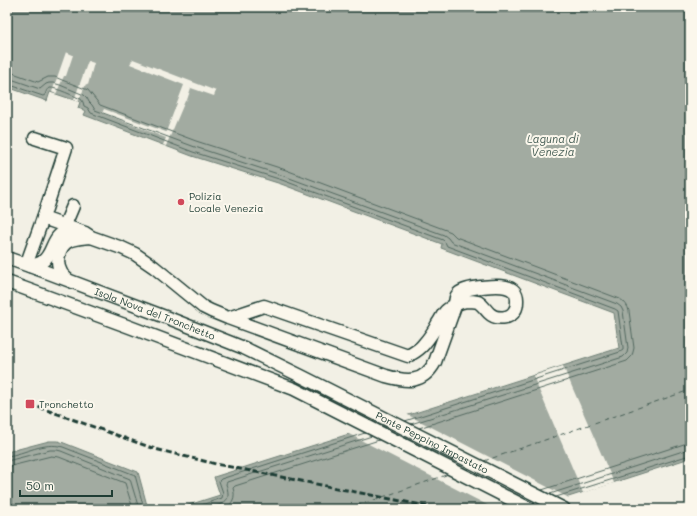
<svg xmlns="http://www.w3.org/2000/svg" width="697" height="516" font-family="Mali,sans-serif">
	<style>
		.water { fill: #a2aba1; stroke: #6e7f75 }
		.pier { fill: #f2f0e5 }
		.lines { fill: none; stroke-linecap: round; stroke-linejoin: round }
		.shore { stroke: #536960; stroke-width: 1 }
		.ferry { stroke: #465e55; stroke-width: 1; stroke-dasharray: 5 4; stroke-linecap: butt }
		.minor-casing { stroke: #1f3d34; stroke-width: 15 }
		.minor { stroke: #fbf7ec; stroke-width: 12 }
		.rail { stroke: #1f3d34; stroke-width: 3; stroke-dasharray: 6 3; stroke-linecap: butt }
		.poi-dot { fill: #d1495b; stroke: #fbf7ec; stroke-width: 1.5 }
		.labels { text-anchor: middle; dominant-baseline: central; stroke-width: 4; stroke-linejoin: round; paint-order: stroke }
		.poi-label { font-size: 10px; fill: #1f3d34; stroke: #fbf7ec; text-anchor: start }
		.street-label { font-size: 10px; fill: #1f3d34; stroke: #fbf7ec }
		.water-label { font-size: 11px; font-style: italic; fill: #465e55; stroke: #fbf7ec }
	</style>
	<rect width="100%" height="100%" fill="#f2f0e5"/>
	<filter id="ink" filterUnits="userSpaceOnUse"><feTurbulence type="fractalNoise" baseFrequency=".025" numOctaves="2"/><feDisplacementMap in="SourceGraphic" scale="8" xChannelSelector="R" yChannelSelector="G"/><feConvolveMatrix kernelMatrix="1 2 1 2 8 2 1 2 1" color-interpolation-filters="sRGB"/></filter>
	<g filter="url(#ink)">
		<g class="water">
			<polygon points="7,7 690,7 690,458 531,509 176,509 220,495 214,477 619,348 614,313 441,248 442,244 281,184 192,156 84,115 86,111 78,108 80,102 50,92 47,101 7,87"/>
			<polygon points="49,441 58,441 64,443 138,472 148,509 7,509 7,452"/>
		</g>
		<g class="pier">
			<polygon points="66,52 73,55 66,76 64,76 56,94 52,92"/>
			<polygon points="133,59 216,91 214,96 191,88 187,100 185,101 166,146 163,145 166,138 102,113 104,109 166,132 184,85 130,64"/>
			<polygon points="88,61 94,63 88,85 86,84 78,102 74,100"/>
			<polygon points="563,366 614,483 583,493 533,376"/>
			<polygon points="406,414 571,499 538,509 495,509 347,433"/>
		</g>
		<g class="lines">
			<g class="shore">
				<path d="M7 73H13L38 82 48 77H55L62 80 88 90 100 105 196 141 286 170 446 230 451 232 456 237 620 299C625 302 628 306 629 311L634 348 632 356 627 361 419 428"/>
				<polyline points="7,79 11,79 40,89 46,84 49,83 53,83 60,85 84,95 87,98 89,102 92,105 95,110 195,147 284,176 444,235 448,238 451,242 617,304 621,307 623,311 628,348 627,353 623,357 411,424"/>
				<path d="M7 84 43 96 45 95C46 92 47 88 50 88 55 87 76 97 81 99L83 102 84 106 88 108 91 113 193 152 282 180 443 240 445 242 447 246 615 309 618 311 623 347V350L620 352 405 421"/>
				<path d="M7 456C25 454 44 441 63 447L135 475 144 509"/>
				<polyline points="7,461 50,450 57,450 61,451 130,479 139,509"/>
				<polyline points="7,467 51,456 59,457 125,483 133,509"/>
				<polyline points="542,490 684,444 690,444"/>
				<polyline points="550,494 686,450 690,450"/>
				<polyline points="556,497 690,455"/>
				<polyline points="189,509 222,498 223,493 219,481 221,479 365,433"/>
				<path d="M205 509C213 506 229 505 228 494 228 491 227 487 226 484L227 482 372 436"/>
				<path d="M224 509C233 504 236 497 233 488L235 486 379 440"/>
			</g>
			<g class="ferry">
				<polyline points="484,461 690,390"/>
				<polyline points="348,509 449,474"/>
			</g>
			<g class="minor-casing">
				<g id="minor">
					<polyline points="35,138 66,148 43,218"/>
					<polyline points="65,225 73,206"/>
					<path d="M29 257 43 218 85 233 91 237 122 248 135 254 154 267 203 307 211 311 228 318 386 376C407 382 423 384 435 362L455 306C455 302 455 297 458 294 463 289 474 288 481 287 493 286 518 282 517 301 517 304 517 307 515 310 511 319 496 320 489 313 485 309 483 305 478 302 474 301 470 301 466 301 460 302 452 306 447 310 443 313 441 319 438 323 434 331 429 338 423 345 419 350 413 353 408 356L264 306 228 318"/>
					<path id="s1" d="M7 258 49 273 176 321 244 348 301 376 564 509"/>
					<path d="M30 266C34 265 39 264 42 262 57 251 49 229 77 231"/>
					<path d="M67 279C65 277 62 275 61 272 55 262 59 246 69 241 76 238 84 238 91 237"/>
					<polyline points="7,282 127,326 294,389 530,509"/>
				</g>
			</g>
			<use href="#minor" class="minor"/>
			<polyline class="rail" points="30,404 155,449 216,464 441,509"/>
		</g>
	</g>
	<g class="poi-dot">
		<circle cx="181" cy="202" r="4"/>
		<rect x="25" y="399" width="10" height="10" rx="2"/>
	</g>
	<g class="labels">
		<g class="poi-label">
			<text x="189" y="196">Polizia<tspan x="189" dy="12">Locale Venezia</tspan></text>
			<text x="39" y="404">Tronchetto</text>
		</g>
		<g class="street-label">
			<text stroke="none"><textPath href="#s1" startOffset="158">Isola Nova del Tronchetto</textPath></text>
			<text stroke="none"><textPath href="#s1" startOffset="464">Ponte Peppino Impastato</textPath></text>
		</g>
		<g class="water-label">
			<text x="553" y="138">Laguna di<tspan x="553" dy="13">Venezia</tspan></text>
		</g>
	</g>
	<rect width="697" height="516" fill="none" stroke="#fbf7ec" stroke-width="24"/>
	<rect x="12" y="12" width="673" height="492" fill="none" stroke="#1f3d34" stroke-width="1.5" filter="url(#ink)"/>
	<path d="M20 490v6h92v-6" fill="none" stroke="#1f3d34" stroke-width="2"/>
	<text x="26" y="490" font-size="12" fill="#1f3d34" stroke="#fbf7ec" stroke-width="3" paint-order="stroke">50 m</text>
</svg>
